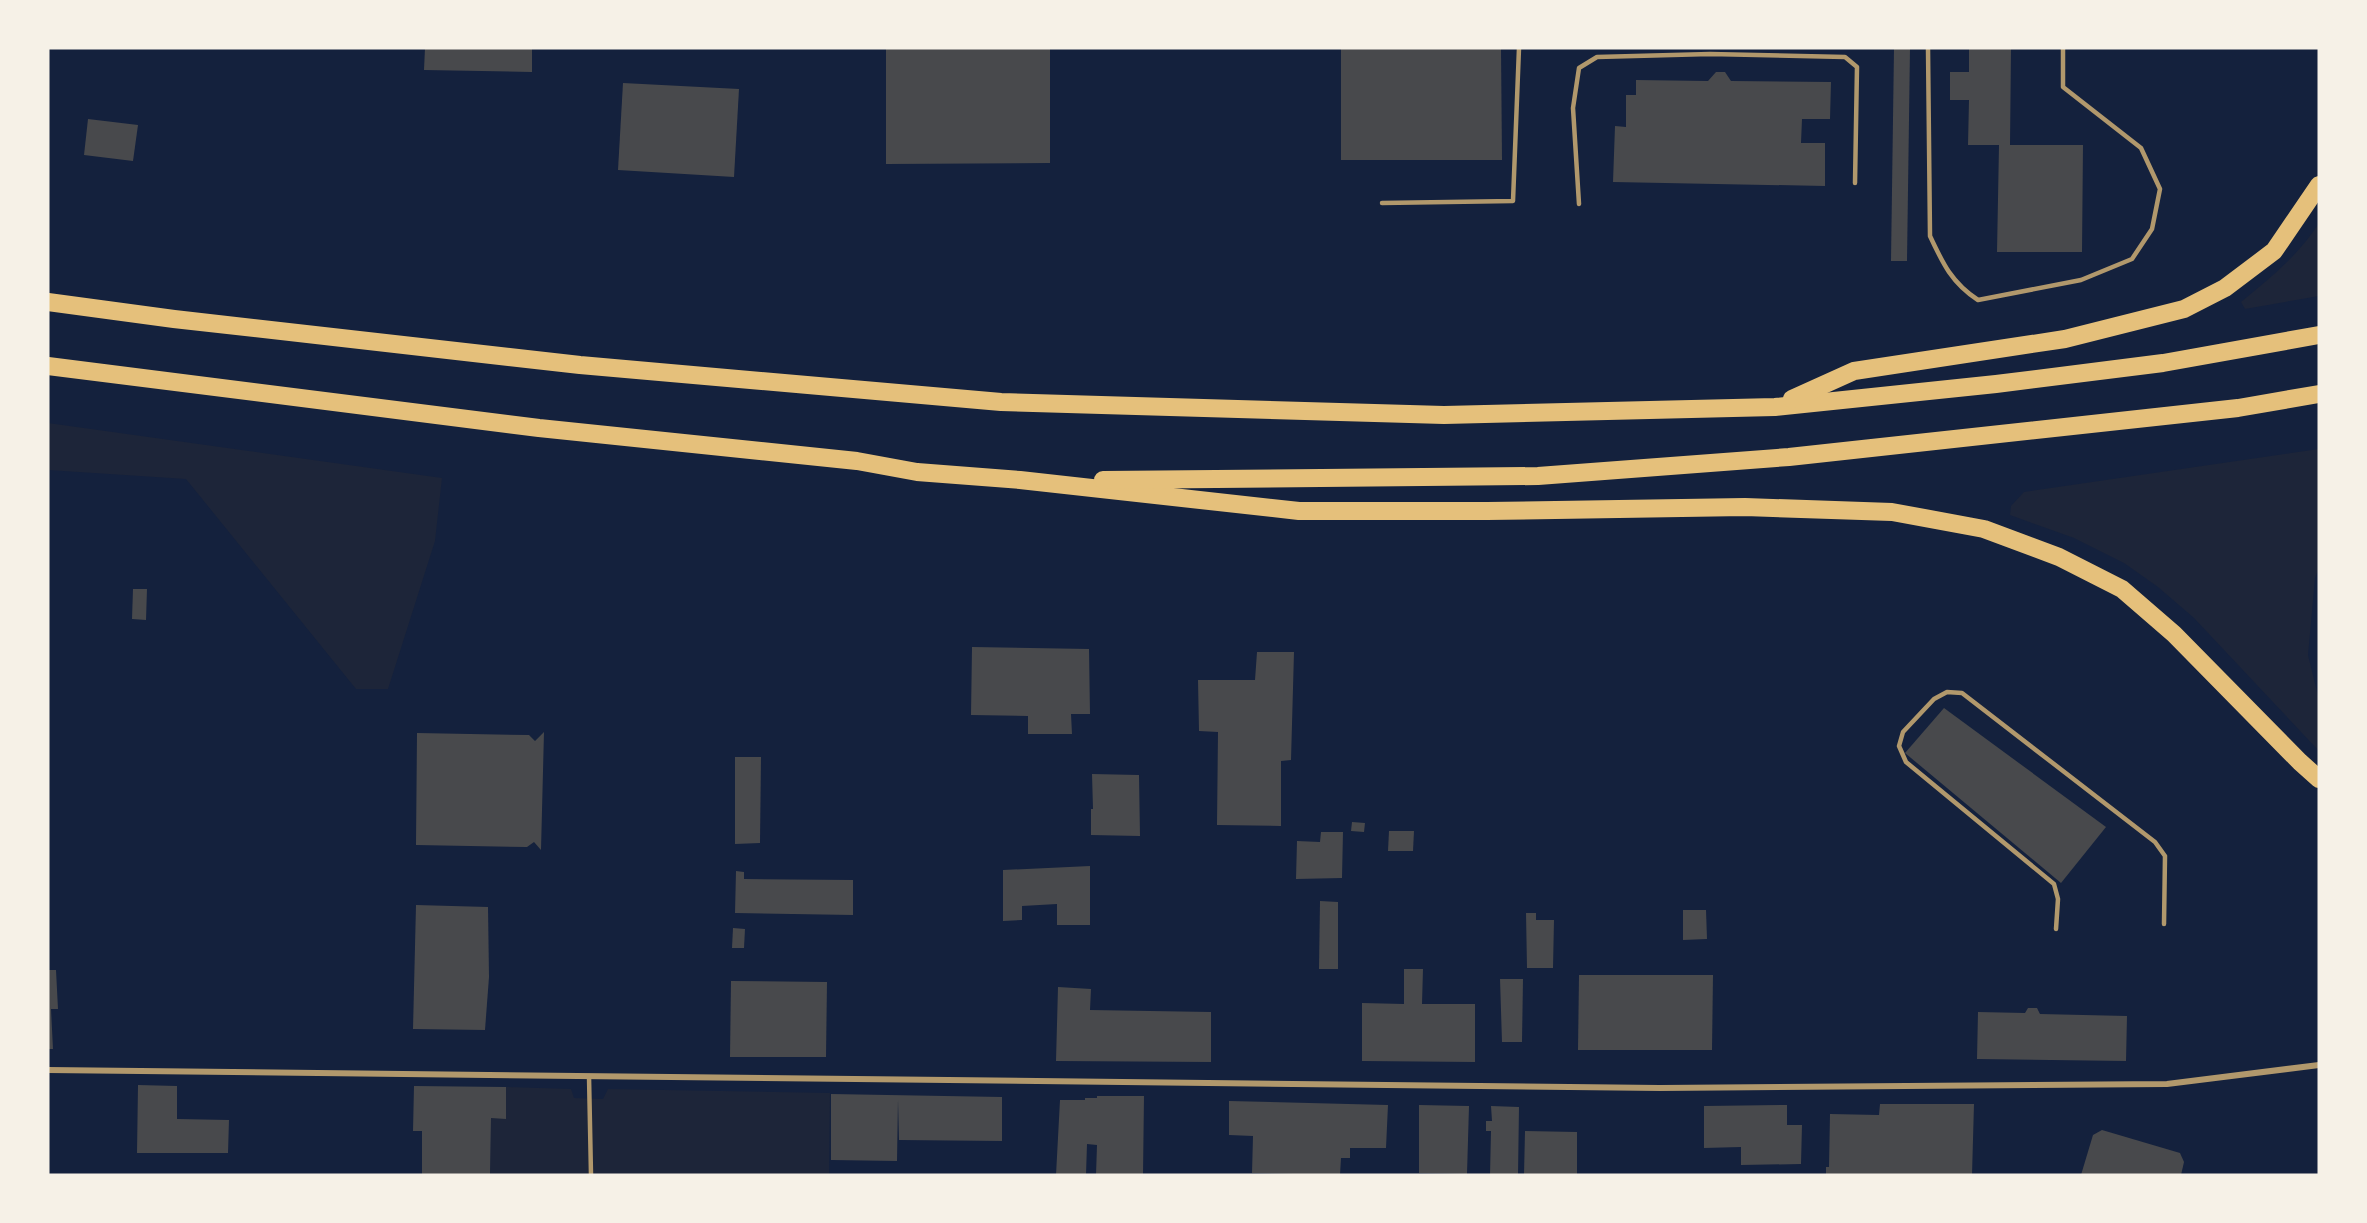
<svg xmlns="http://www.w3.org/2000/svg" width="2367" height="1223" font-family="Roboto,sans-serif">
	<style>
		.green { fill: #1d2539 }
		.building { fill: #48494c }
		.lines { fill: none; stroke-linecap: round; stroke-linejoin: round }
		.service { stroke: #b1986c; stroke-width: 4.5 }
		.minor { stroke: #b1986c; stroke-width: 6 }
		.motorway { stroke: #e5c07b; stroke-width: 18 }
	</style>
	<rect width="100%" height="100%" fill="#14213d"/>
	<g class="green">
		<path d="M2319 223V296L2245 309 2241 302C2270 278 2299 255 2319 223Z"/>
		<polygon points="48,423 442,478 435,541 388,689 356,689 186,479 48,470"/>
		<polygon points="2319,449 2319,568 2315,578 2308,655 2319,700 2319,751 2194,618 2158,587 2124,563 2074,538 2010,515 2011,506 2024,492"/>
		<polygon points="506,1087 571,1089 574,1098 603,1099 608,1089 830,1093 829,1175 490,1175 491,1118 506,1118"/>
	</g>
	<g class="building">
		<polygon points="425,48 532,48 532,72 424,70"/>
		<polygon points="886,48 1050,48 1050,163 886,164"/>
		<polygon points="1341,48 1501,48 1502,160 1341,160"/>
		<polygon points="1894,48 1910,48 1907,261 1891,261"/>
		<polygon points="1969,48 2011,48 2010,145 2083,145 2082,252 1997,252 1999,145 1968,145 1969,100 1950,100 1950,72 1969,72"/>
		<polygon points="1716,72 1725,72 1731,81 1831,82 1830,119 1802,119 1801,143 1825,143 1825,186 1613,182 1615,126 1626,127 1626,95 1636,95 1636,80 1708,81"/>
		<polygon points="623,83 739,89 734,177 618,170"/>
		<polygon points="88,119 138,125 133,161 84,155"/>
		<polygon points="133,589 147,589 146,620 132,619"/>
		<polygon points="972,647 1089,649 1090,714 1071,714 1072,734 1028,734 1028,716 971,715"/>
		<polygon points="1257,652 1294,652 1291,760 1281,761 1281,826 1217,825 1218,732 1199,731 1198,680 1255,680"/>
		<polygon points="1944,708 2106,827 2061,883 1905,753"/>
		<polygon points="544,732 541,850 534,842 527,847 416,845 417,733 529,735 535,741"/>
		<polygon points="735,757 761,757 760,843 735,844"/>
		<polygon points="1092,774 1139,775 1140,836 1091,835 1091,809 1093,809"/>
		<polygon points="1352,822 1365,823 1364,832 1351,831"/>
		<polygon points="1389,831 1414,831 1413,851 1388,851"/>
		<polygon points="1321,832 1343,832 1342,878 1296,879 1297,841 1320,842"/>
		<polygon points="1090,866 1090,925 1057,925 1057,904 1022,906 1022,920 1003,921 1003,870"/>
		<polygon points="736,871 744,872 744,879 853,880 853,915 735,913"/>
		<polygon points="1320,901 1338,902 1338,969 1319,969"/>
		<polygon points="416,905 488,907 489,977 485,1030 413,1029"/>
		<polygon points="1683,910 1706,910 1707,939 1683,940"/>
		<polygon points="1526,913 1536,913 1536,920 1554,920 1553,968 1527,968"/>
		<polygon points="733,928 745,929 744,948 732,948"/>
		<polygon points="1404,969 1423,969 1422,1004 1475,1004 1475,1062 1362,1061 1362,1003 1404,1004"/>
		<polygon points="48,970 56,970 58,1009 51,1009 53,1049 48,1049"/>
		<polygon points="1579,975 1713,975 1712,1050 1578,1050"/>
		<polygon points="1500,979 1523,979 1522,1042 1502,1042"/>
		<polygon points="731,981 827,982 826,1057 730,1057"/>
		<polygon points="1058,987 1091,989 1090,1010 1211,1012 1211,1062 1056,1061"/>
		<polygon points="2028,1008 2037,1008 2040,1014 2127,1016 2126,1061 1977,1059 1978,1012 2025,1013"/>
		<polygon points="138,1085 177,1086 177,1119 229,1120 228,1153 137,1153"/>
		<polygon points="414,1086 506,1087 506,1119 491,1118 490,1175 422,1175 422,1131 413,1131"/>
		<polygon points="831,1094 1002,1097 1002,1141 899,1140 898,1100 897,1161 831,1160"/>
		<polygon points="1097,1096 1144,1096 1143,1175 1096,1175 1097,1145 1087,1144 1086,1175 1056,1175 1060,1100 1085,1100 1085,1098 1097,1098"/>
		<polygon points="1229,1101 1388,1105 1386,1148 1350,1148 1350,1158 1341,1158 1340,1175 1252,1173 1253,1136 1229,1135"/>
		<polygon points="1880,1104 1974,1104 1972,1175 1826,1175 1826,1167 1829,1167 1830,1114 1879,1115"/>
		<polygon points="1419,1105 1469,1106 1467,1174 1419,1173"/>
		<polygon points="1787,1105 1787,1125 1802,1125 1801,1164 1741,1165 1741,1147 1704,1148 1704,1106"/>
		<polygon points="1491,1106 1519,1107 1518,1175 1490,1175 1491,1131 1486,1131 1486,1121 1492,1121"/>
		<polygon points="2102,1130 2180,1153 2184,1162 2181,1175 2081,1175 2093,1135"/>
		<polygon points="1525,1131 1577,1132 1577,1175 1524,1175"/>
	</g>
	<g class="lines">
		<g class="service">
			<path d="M1928 48 1930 236C1943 264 1952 283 1978 300L2081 280 2132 259 2152 229 2160 189 2141 148 2063 87V48"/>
			<polyline points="1382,203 1513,201 1519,48"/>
			<polyline points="1579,204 1573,108 1579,68 1597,57 1710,54 1845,57 1857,67 1855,183"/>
			<polyline points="2056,929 2058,899 2054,884 1906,762 1899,746 1903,732 1934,699 1947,692 1962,693 2155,842 2165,856 2164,924"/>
			<polyline points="589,1076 591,1175"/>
		</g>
		<polyline class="minor" points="48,1070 1660,1088 2167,1084 2319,1065"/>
		<g class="motorway">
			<polyline points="48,302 174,319 580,365 1001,402 1444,415 1775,407 1996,384 2163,363 2319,335"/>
			<polyline points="48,366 539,428 857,461 917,472 1020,480 1299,511 1487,511 1745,507 1892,512 1984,529 2059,557 2122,589 2174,634 2300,762 2319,779"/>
			<polyline points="1792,399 1854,371 2065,339 2184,309 2225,288 2274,251 2319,185"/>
			<polyline points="1103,480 1538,476 1789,457 2238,408 2319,394"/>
		</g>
	</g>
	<rect width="2367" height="1223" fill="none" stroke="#f6f1e7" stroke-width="99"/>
</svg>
